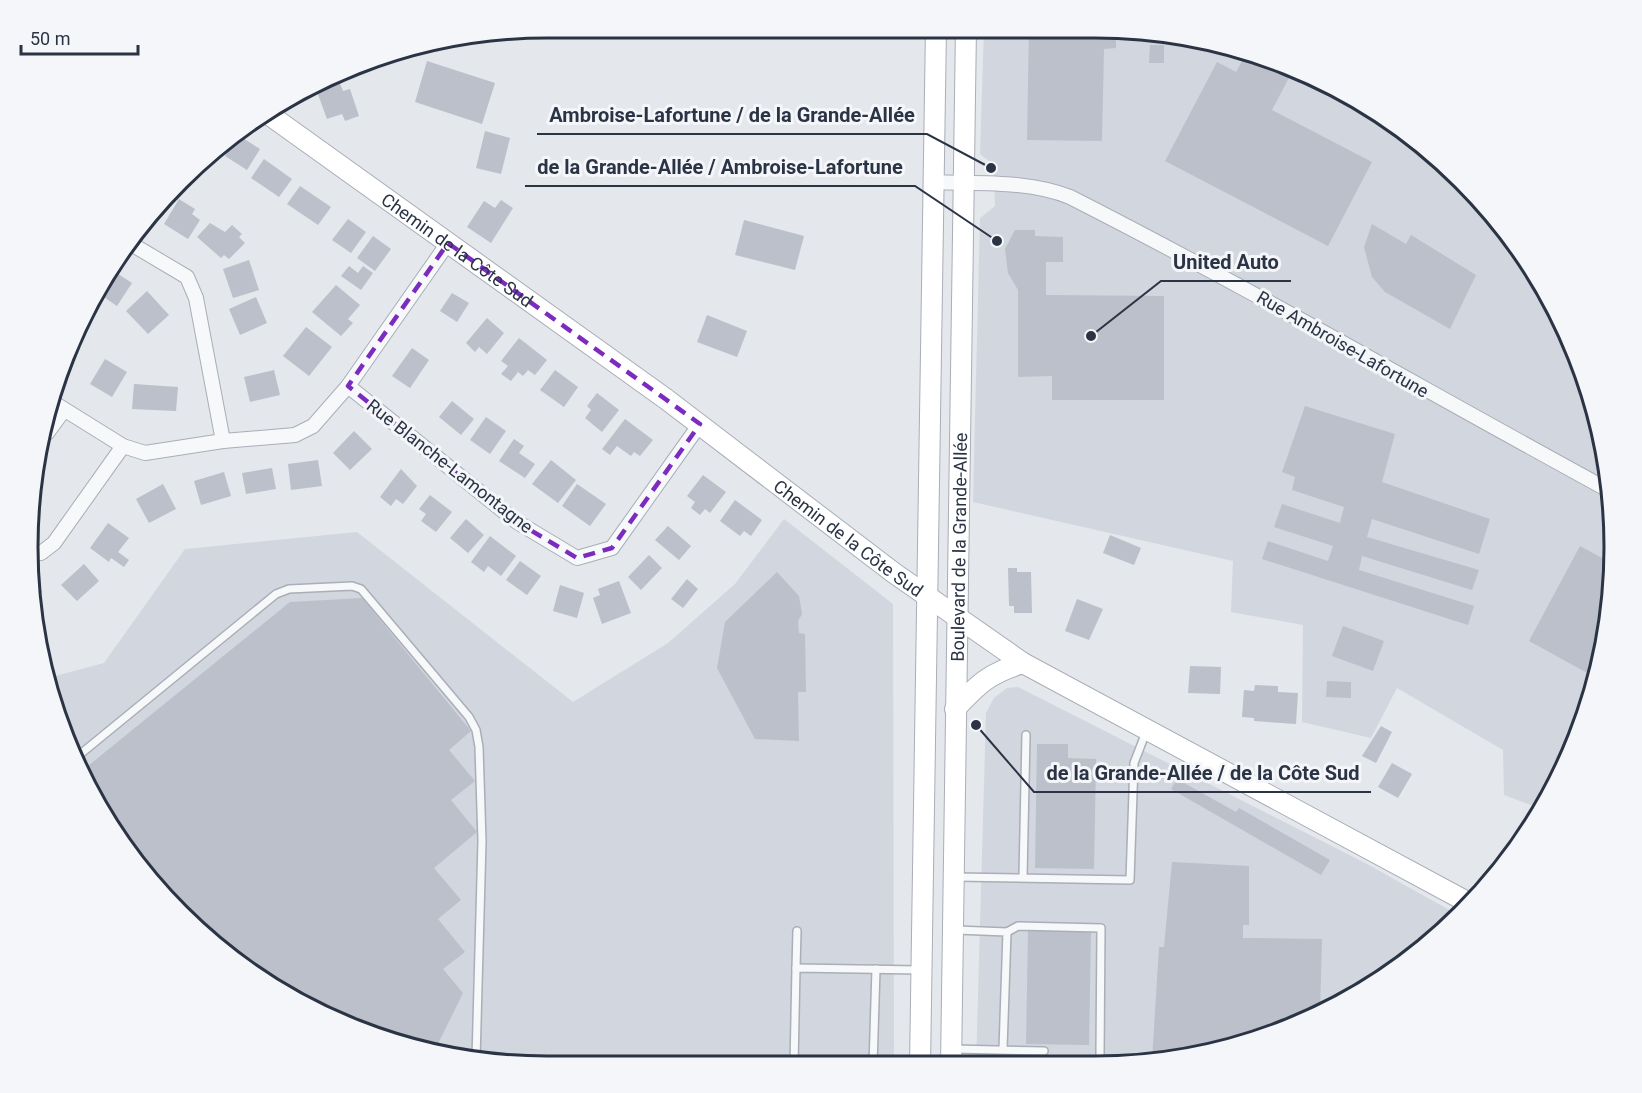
<svg xmlns="http://www.w3.org/2000/svg" width="1642" height="1093" font-family="Roboto,sans-serif">
	<style>
		.built { fill: #d2d6de }
		.building { fill: #bbc0ca }
		.lines { fill: none; stroke-linecap: round; stroke-linejoin: round }
		.lane-casing { stroke: #a9aeb7; stroke-width: 10 }
		.street-casing { stroke: #a9aeb7; stroke-width: 16 }
		.secondary-casing { stroke: #a9aeb7; stroke-width: 22 }
		.lane { stroke: #f7f8fa; stroke-width: 7 }
		.street { stroke: #f7f8fa; stroke-width: 14 }
		.secondary { stroke: #fff; stroke-width: 20 }
		.marked { fill: none; stroke: #7b2cbf; stroke-width: 4.5; stroke-dasharray: 12 8; stroke-linejoin: round }
		.labels { text-anchor: middle; dominant-baseline: central; stroke-width: 6; stroke-linejoin: round; paint-order: stroke }
		.street-label { font-size: 18px; fill: #2b3445; stroke: #f4f6f9 }
		.rim { fill: none; stroke: #2b3445; stroke-width: 3 }
		.leader { fill: none; stroke: #2b3445; stroke-width: 2 }
		.callout-dot { fill: #2b3445; stroke: #f4f6f9; stroke-width: 2 }
		.callout-label { font-size: 20px; text-anchor: middle; font-weight: bold; fill: #2b3445; stroke: #f4f6f9; stroke-width: 6; stroke-linejoin: round; paint-order: stroke }
	</style>
	<rect width="100%" height="100%" fill="#e4e7ec"/>
	<g class="built">
		<polygon points="984,27 1095,27 1197,37 1326,81 1463,179 1527,258 1575,347 1605,445 1615,546 1605,648 1576,745 1541,809 1504,795 1503,750 1397,688 1371,738 1302,722 1303,625 1231,612 1233,561 973,502 980,218 995,206 994,165 980,154"/>
		<polygon points="784,519 893,604 894,1066 546,1066 445,1056 316,1012 179,914 96,806 48,678 104,663 185,549 357,532 573,702 668,643 735,584"/>
		<polygon points="1018,687 1367,864 1460,916 1384,978 1295,1026 1197,1056 1095,1066 976,1066 986,713 994,698 1007,688"/>
	</g>
	<g class="building">
		<polygon points="1029,27 1116,29 1116,48 1104,49 1102,141 1027,140"/>
		<polygon points="1150,45 1164,45 1164,63 1149,63"/>
		<polygon points="1246,54 1293,70 1272,110 1372,162 1328,246 1165,161 1217,62 1236,72"/>
		<polygon points="427,61 495,83 482,124 415,102"/>
		<polygon points="339,81 343,91 350,89 359,116 345,121 342,114 327,119 316,89"/>
		<polygon points="485,131 510,138 501,174 476,168"/>
		<polygon points="238,135 260,149 247,170 225,156"/>
		<polygon points="264,159 292,179 279,197 251,178"/>
		<polygon points="300,186 331,207 318,225 287,204"/>
		<polygon points="179,199 195,209 192,214 200,220 188,239 164,224"/>
		<polygon points="501,200 513,208 491,243 467,227 484,201 495,208"/>
		<polygon points="161,205 154,218 150,215"/>
		<polygon points="348,219 366,232 351,253 332,240"/>
		<polygon points="744,220 804,236 795,270 735,255"/>
		<polygon points="210,223 225,232 232,225 242,234 239,237 245,243 229,259 224,255 221,258 197,237"/>
		<polygon points="1372,224 1406,244 1411,235 1476,275 1450,329 1385,292 1372,277 1364,247"/>
		<polygon points="1015,230 1035,230 1035,236 1063,237 1063,262 1046,262 1046,295 1164,296 1164,400 1052,400 1052,376 1018,377 1018,290 1008,273 1005,249"/>
		<polygon points="373,236 391,249 375,271 357,258"/>
		<polygon points="249,260 259,290 233,298 223,269"/>
		<polygon points="349,266 358,273 363,266 373,273 361,290 341,276"/>
		<polygon points="112,270 132,283 117,306 98,293"/>
		<polygon points="336,285 360,305 348,319 353,323 341,336 312,312"/>
		<polygon points="147,291 169,315 148,334 126,311"/>
		<polygon points="452,293 469,303 457,322 440,311"/>
		<polygon points="256,297 267,323 240,335 229,309"/>
		<polygon points="707,315 747,331 737,357 697,342"/>
		<polygon points="487,318 504,333 487,354 479,347 475,352 466,343"/>
		<polygon points="306,327 332,347 309,376 283,356"/>
		<polygon points="519,338 547,360 535,375 528,370 523,376 518,372 511,381 501,374 508,366 501,361"/>
		<polygon points="412,348 429,360 410,388 392,376"/>
		<polygon points="105,359 127,372 112,397 90,384"/>
		<polygon points="274,370 280,395 250,402 244,377"/>
		<polygon points="555,370 578,387 564,407 540,390"/>
		<polygon points="134,384 178,387 176,411 132,409"/>
		<polygon points="597,393 619,410 602,432 585,418 591,410 587,406"/>
		<polygon points="452,401 474,419 461,435 439,417"/>
		<polygon points="1305,406 1395,434 1382,482 1490,519 1479,554 1372,519 1367,537 1479,570 1472,590 1362,556 1359,570 1474,606 1468,625 1262,559 1268,541 1328,561 1333,546 1274,527 1282,504 1340,523 1344,507 1292,490 1295,477 1282,472"/>
		<polygon points="486,417 506,431 490,454 470,440"/>
		<polygon points="625,419 653,440 640,456 634,452 631,456 617,446 610,455 602,449"/>
		<polygon points="354,431 372,449 350,470 333,453"/>
		<polygon points="514,439 524,446 519,453 535,464 525,478 499,461"/>
		<polygon points="318,460 322,486 291,490 288,464"/>
		<polygon points="551,460 576,480 558,503 532,484"/>
		<polygon points="272,468 276,489 246,494 242,473"/>
		<polygon points="401,469 417,486 403,504 396,499 391,506 380,497"/>
		<polygon points="224,472 231,496 201,505 194,481"/>
		<polygon points="703,475 726,492 710,513 705,509 700,515 691,508 695,502 687,496"/>
		<polygon points="163,484 176,509 149,523 136,499"/>
		<polygon points="577,484 606,504 590,526 562,506"/>
		<polygon points="430,495 452,512 436,532 421,521 426,514 419,509"/>
		<polygon points="735,500 762,520 751,536 744,531 740,536 720,521"/>
		<polygon points="466,519 484,535 468,553 450,538"/>
		<polygon points="108,523 129,538 118,552 129,560 124,567 111,558 109,562 90,548"/>
		<polygon points="668,526 691,546 679,560 655,540"/>
		<polygon points="1110,535 1141,548 1134,565 1103,553"/>
		<polygon points="490,536 516,556 501,576 488,566 484,572 471,562"/>
		<polygon points="1580,546 1613,564 1605,648 1591,675 1529,641"/>
		<polygon points="649,555 662,568 641,590 628,577"/>
		<polygon points="520,561 541,576 527,595 506,580"/>
		<polygon points="84,564 99,581 77,601 61,585"/>
		<polygon points="1008,568 1017,568 1017,572 1031,572 1032,613 1014,613 1014,606 1009,606"/>
		<polygon points="777,572 799,596 802,614 798,621 799,633 805,634 806,692 798,692 799,741 755,739 717,668 725,622"/>
		<polygon points="687,579 698,589 683,608 671,599"/>
		<polygon points="619,581 631,613 602,624 593,598 600,595 598,589"/>
		<polygon points="560,585 584,593 577,618 553,611"/>
		<polygon points="33,588 42,590 36,617 35,617"/>
		<polygon points="362,598 471,731 449,750 475,781 451,800 477,832 434,868 461,900 438,919 465,952 443,969 463,993 434,1052 316,1012 179,914 96,806 83,770 290,602"/>
		<polygon points="1077,599 1103,609 1089,640 1065,631"/>
		<polygon points="1343,626 1384,641 1373,671 1332,656"/>
		<polygon points="1190,666 1221,667 1220,694 1188,693"/>
		<polygon points="1327,681 1351,682 1351,698 1326,697"/>
		<polygon points="1255,685 1278,686 1278,692 1298,693 1296,724 1254,721 1254,718 1242,717 1244,690 1254,691"/>
		<polygon points="1381,726 1392,732 1376,763 1362,756"/>
		<polygon points="1576,736 1578,737 1576,745 1562,771 1558,769"/>
		<polygon points="1037,744 1068,744 1068,758 1096,759 1094,869 1035,868"/>
		<polygon points="1392,763 1412,774 1398,798 1378,787"/>
		<polygon points="1177,779 1236,812 1239,808 1330,860 1321,875 1171,789"/>
		<polygon points="1172,862 1249,866 1249,925 1243,925 1243,938 1322,939 1320,1013 1295,1026 1197,1056 1152,1060 1159,947 1164,947"/>
		<polygon points="1028,930 1091,931 1089,1045 1026,1044"/>
	</g>
	<g class="lines">
		<g class="lane-casing">
			<g id="lane">
				<polyline points="78,756 276,594 289,589 352,586 361,589 469,717 476,730 479,747 482,841 476,1059"/>
				<polyline points="956,877 1130,880 1134,763 1146,732"/>
				<polyline points="1023,877 1026,735"/>
				<polyline points="956,930 1007,932 1003,1049"/>
				<polyline points="1007,932 1018,926 1101,928 1100,1055"/>
				<polyline points="796,968 797,931"/>
				<polyline points="954,1049 1044,1051"/>
				<polyline points="794,1066 796,968 919,970"/>
				<polyline points="873,1066 876,969"/>
			</g>
		</g>
		<g class="street-casing">
			<g id="street">
				<path d="M933 182C978 184 1028 180 1070 197 1253 290 1430 393 1610 491"/>
				<polyline points="128,242 187,277 196,298 223,441"/>
				<polyline points="348,386 517,522 577,558 612,548 700,424"/>
				<polyline points="54,403 123,446 145,453 223,441 295,435 313,426 348,386 448,243"/>
				<polyline points="47,433 64,410"/>
				<polyline points="31,554 41,553 54,543 123,446"/>
			</g>
		</g>
		<g class="secondary-casing">
			<g id="secondary">
				<path id="s1" d="M264 111 666 399 894 573 1023 663 1471 904"/>
				<path d="M955 709C979 683 990 673 1023 663"/>
				<polyline points="920,1066 936,27"/>
				<path id="s2" d="M951 1066 966 27"/>
			</g>
		</g>
		<use href="#lane" class="lane"/>
		<use href="#street" class="street"/>
		<use href="#secondary" class="secondary"/>
	</g>
	<path class="marked" d="M448 243 700 424 612 548 577 558 517 522 348 386Z"/>
	<g class="labels">
		<g class="street-label">
			<text stroke="none"><textPath href="#s1" startOffset="238">Chemin de la Côte Sud</textPath></text>
			<text transform="translate(1343 344) rotate(30)">Rue Ambroise-Lafortune</text>
			<text transform="translate(450 466) rotate(38)">Rue Blanche-Lamontagne</text>
			<text stroke="none"><textPath href="#s1" startOffset="724">Chemin de la Côte Sud</textPath></text>
			<text stroke="none"><textPath href="#s2" startOffset="519">Boulevard de la Grande-Allée</textPath></text>
		</g>
	</g>
	<path d="M0 0H1642V1093H0ZM547 38H1095A509 509 0 0 1 1604 547V547A509 509 0 0 1 1095 1056H547A509 509 0 0 1 38 547V547A509 509 0 0 1 547 38Z" fill="#f4f6f9" fill-rule="evenodd"/>
	<path class="rim" d="M547 38H1095A509 509 0 0 1 1604 547V547A509 509 0 0 1 1095 1056H547A509 509 0 0 1 38 547V547A509 509 0 0 1 547 38Z"/>
	<path class="leader" d="M991 168L927 134H537M997 241L915 186H525M1091 336L1161 281H1291M976 725L1034 792H1371"/>
	<g class="callout-dot">
		<circle cx="991" cy="168" r="6"/>
		<circle cx="997" cy="241" r="6"/>
		<circle cx="1091" cy="336" r="6"/>
		<circle cx="976" cy="725" r="6"/>
	</g>
	<g class="callout-label">
		<text x="732" y="122">Ambroise-Lafortune / de la Grande-Allée</text>
		<text x="720" y="174">de la Grande-Allée / Ambroise-Lafortune</text>
		<text x="1226" y="269">United Auto</text>
		<text x="1203" y="780">de la Grande-Allée / de la Côte Sud</text>
	</g>
	<path d="M21 45v9h117v-9" fill="none" stroke="#2b3445" stroke-width="3"/>
	<text x="30" y="45" font-size="18" fill="#2b3445" stroke="#f4f6f9" stroke-width="4.5" paint-order="stroke">50 m</text>
</svg>
